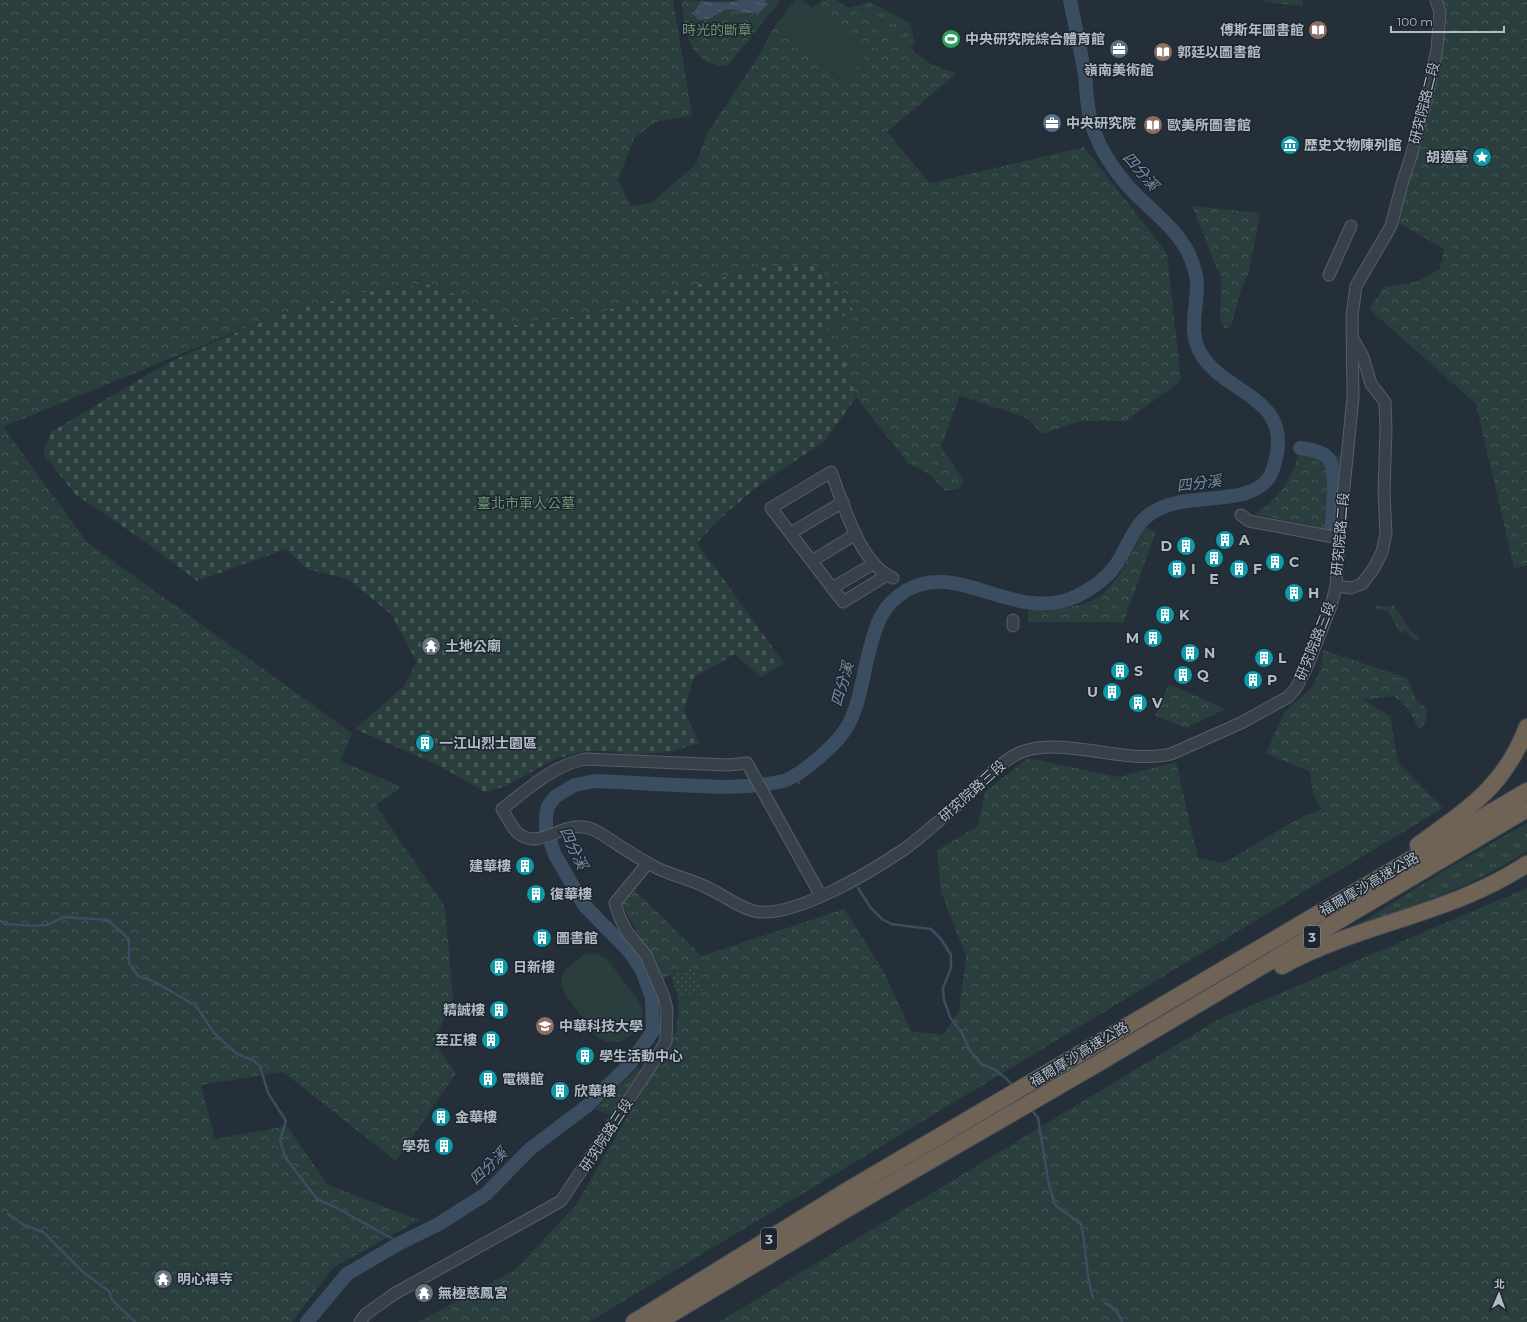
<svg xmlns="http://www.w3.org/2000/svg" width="1527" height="1322" font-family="Montserrat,'Noto Sans TC',sans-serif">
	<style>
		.grass { fill: url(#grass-tufts) }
		.forest { fill: url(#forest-crowns) }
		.cemetery { fill: url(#cemetery-stones) }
		.garden { fill: url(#garden-dots) }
		.pitch { fill: #293e3d }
		.water { fill: url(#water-ripples) }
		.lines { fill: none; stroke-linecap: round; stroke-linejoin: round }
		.stream { stroke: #3b4e61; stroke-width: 2.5 }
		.river { stroke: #3b4e61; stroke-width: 14 }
		.minor-casing { stroke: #565f68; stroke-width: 13 }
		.highway-casing { stroke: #434c55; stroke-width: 18 }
		.minor { stroke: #38414a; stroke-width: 11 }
		.highway { stroke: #6f6356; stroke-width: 16 }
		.labels { text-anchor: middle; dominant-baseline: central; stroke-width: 3; stroke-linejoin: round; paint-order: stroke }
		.shield { fill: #1d262f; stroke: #868f99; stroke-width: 1 }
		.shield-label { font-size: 13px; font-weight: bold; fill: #b3bcc6 }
		.park-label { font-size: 14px; fill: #6c9572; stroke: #1d262f }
		.poi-label { font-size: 14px; font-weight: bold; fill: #b3bcc6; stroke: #1d262f; text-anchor: start }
		.street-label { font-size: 14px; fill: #b3bcc6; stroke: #1d262f }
		.water-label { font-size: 15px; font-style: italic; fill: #768fa7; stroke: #1d262f }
	</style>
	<defs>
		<pattern id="grass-tufts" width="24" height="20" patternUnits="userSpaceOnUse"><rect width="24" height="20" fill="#293e3d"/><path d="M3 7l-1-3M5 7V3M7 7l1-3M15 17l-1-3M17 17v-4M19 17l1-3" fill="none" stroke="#465858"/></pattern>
		<pattern id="forest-crowns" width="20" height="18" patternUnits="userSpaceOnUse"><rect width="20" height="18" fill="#293e3d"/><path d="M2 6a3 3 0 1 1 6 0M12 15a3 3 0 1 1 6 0" fill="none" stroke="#465858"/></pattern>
		<pattern id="cemetery-stones" width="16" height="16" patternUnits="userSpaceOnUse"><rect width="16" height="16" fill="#293e3d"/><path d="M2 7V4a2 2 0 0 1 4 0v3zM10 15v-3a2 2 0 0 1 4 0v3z" fill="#465858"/></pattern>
		<pattern id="garden-dots" width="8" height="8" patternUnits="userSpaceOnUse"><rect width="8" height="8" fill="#293e3d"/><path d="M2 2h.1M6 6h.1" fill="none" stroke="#465858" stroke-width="1.8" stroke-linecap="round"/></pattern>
		<pattern id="water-ripples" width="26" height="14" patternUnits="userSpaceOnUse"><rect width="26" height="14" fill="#3b4e61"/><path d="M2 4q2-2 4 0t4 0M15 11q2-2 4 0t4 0" fill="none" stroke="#556676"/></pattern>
	</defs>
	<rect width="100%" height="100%" fill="#242f39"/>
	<g class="grass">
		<polygon points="870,2 910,23 915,43 910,47 848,8"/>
		<path d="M1527 823V851C1475 885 1417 905 1359 924L1447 869Z"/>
		<polygon points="638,1068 643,1071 613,1116 595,1109"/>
	</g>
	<g class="forest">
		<path d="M0 0H673L692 115 656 122 634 138 618 180 631 206 651 203 696 164 707 133 756 60 774 27 843 82 868 52 812 8 823 0H836L910 47C923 62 939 69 957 73L887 132 930 183 1084 147 1167 253 1181 381 1126 421H1081L1042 434 1027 418 960 396 941 447 964 481 960 488 945 491 930 474 908 463 856 397 843 351 597 313 518 326 433 284 376 290 279 314 3 427 87 542 352 733 341 761 402 787 376 805 445 907 453 998 434 1042 456 1073 396 1161 283 1072 201 1085 215 1139 287 1126 328 1185 419 1220 333 1268 292 1322H0Z"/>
		<path d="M685 0 695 1 781 0 728 65C722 67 718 66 713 64 686 56 685 24 681 1Z"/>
		<polygon points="1264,0 1303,0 1302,6 1264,2"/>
		<polygon points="1439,0 1527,0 1527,566 1514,568 1476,404 1369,309 1384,287 1416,282 1440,269 1444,249 1395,221 1418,151 1431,94"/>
		<polygon points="1192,206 1260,213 1249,272 1241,290 1232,323 1226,330 1220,321 1221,279"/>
		<path d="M1299 454 1345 456 1336 531 1255 514C1280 498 1289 482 1299 454Z"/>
		<path d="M1145 528 1156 531 1124 622H1028V610C1048 608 1071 609 1089 602 1116 592 1131 552 1145 528Z"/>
		<polygon points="1376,606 1394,606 1412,632 1420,638 1416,642 1405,630 1401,634 1387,610 1378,610"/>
		<polygon points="1323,650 1407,678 1417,701 1427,708 1426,720 1421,729 1416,724 1408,708 1394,696 1363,700 1391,716 1393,736 1399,764 1443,808 589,1322 418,1322 516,1269 576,1205 676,1032 679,1000 704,989 692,968 663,978 622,905 632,888 702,956 844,909 883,970 911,1031 943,1035 959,1011 966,956 941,892 937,850 978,826 985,792 1028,758 1118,777 1176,762 1198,858 1224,863 1296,820 1321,809 1313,793 1310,772 1266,753 1284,713 1312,687 1321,669"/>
		<polygon points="1169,684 1225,709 1186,728 1155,716"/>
		<polygon points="1527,888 1527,1322 719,1322 1217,1020"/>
	</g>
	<polygon class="cemetery" points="817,265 831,279 853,310 815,335 843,351 856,397 826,440 757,487 717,521 697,543 784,663 761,677 735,654 694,677 684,711 699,743 669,752 631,755 610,751 584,751 555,759 506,786 485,792 438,765 355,729 404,686 417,662 391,614 348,579 307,569 286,549 197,581 144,541 76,495 43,454 51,432 171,361 279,314 376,290 433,284 518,326 597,313 750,270 771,266"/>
	<polygon class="garden" points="692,968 704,989 679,1000 671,976"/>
	<g class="pitch">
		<polygon points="795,0 802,0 868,52 844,82 774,27"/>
		<polygon points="596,953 607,959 638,1000 642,1009 643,1017 638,1027 630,1036 619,1042 607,1042 598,1038 567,997 561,985 563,972 583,955"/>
	</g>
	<polygon class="water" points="741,0 765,0 766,6 759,13 741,13 737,10 726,9 709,19 699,20 693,14 701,1 726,3"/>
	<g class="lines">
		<g class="stream">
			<polyline points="795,776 799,783"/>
			<polyline points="858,888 871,908 882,919 891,924 931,929 941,939 951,955 951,968 943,988 944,1000 950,1017 962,1033 970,1051 981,1064 994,1069 1007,1079 1013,1087"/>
			<polyline points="0,920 4,924 34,926 47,925 64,917 108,920 129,939 129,963 138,976 155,982 196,1006 214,1033 237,1054 253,1060 260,1066 268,1093 286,1121 280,1140 285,1157 317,1199 337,1208 400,1243"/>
			<path d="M1031 1109 1038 1118 1049 1185 1055 1205 1081 1224C1087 1248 1085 1274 1093 1298"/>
			<polyline points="8,1214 24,1225 43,1232 84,1273 109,1291 112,1300 135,1322"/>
			<path d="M1105 1303C1113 1306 1120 1314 1122 1322"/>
		</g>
		<g class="river">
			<path d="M1300 448C1310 449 1322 451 1329 459 1338 470 1332 513 1332 527"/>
			<path d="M307 1322 347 1274 400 1243 437 1225 486 1194 530 1149 587 1106 629 1065 653 1031 652 998 642 970 630 952 584 905 555 855 546 829V816L548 806 556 796 575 785 594 781C622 782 650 784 678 785 713 787 748 789 783 781 801 776 837 744 847 727 858 708 862 682 867 660 875 630 878 607 907 590 960 560 1016 625 1077 596 1091 589 1106 579 1115 566 1127 550 1132 527 1150 514 1185 489 1244 509 1268 479 1274 471 1275 462 1277 453 1287 396 1224 393 1201 354 1188 333 1197 309 1197 285 1197 275 1192 261 1188 252 1173 224 1147 208 1127 185 1113 169 1101 150 1094 131 1087 113 1087 94 1085 76 1081 51 1075 25 1070 0"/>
		</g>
		<g class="minor-casing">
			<g id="minor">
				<polyline points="1329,275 1351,226"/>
				<polyline points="1241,515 1249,521 1339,538"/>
				<polyline points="791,533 843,502"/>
				<polyline points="812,561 856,534"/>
				<path d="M887 575 843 602 771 508 831 472C844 505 859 563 893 578"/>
				<polyline points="1336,586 1351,588 1362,584 1374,568 1382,552 1386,533 1384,493 1386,429 1385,402 1371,384 1363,357 1353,339"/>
				<polyline points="832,588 873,564"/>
				<polyline points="1013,620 1013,626"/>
				<path d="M821 896 747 763 728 765 585 759C552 766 528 789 502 809 507 817 512 829 519 834 544 852 567 813 598 832 616 843 634 856 653 866 671 876 692 879 710 889 725 896 738 907 754 911 792 920 872 871 903 850 918 840 931 827 945 816 965 799 1001 758 1024 751 1068 737 1125 765 1171 754L1241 723 1288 697 1296 688 1306 669 1331 606 1336 586 1339 538 1353 397 1352 316 1356 286 1391 226 1402 184 1412 153 1426 101 1437 49 1440 12 1436 0"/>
				<polyline points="360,1322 366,1314 394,1294 561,1201 655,1060 666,1041 667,1010 664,997 646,955 627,932 620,918 615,903 648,863"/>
			</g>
		</g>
		<g class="highway-casing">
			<g id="highway">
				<path d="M1418 845C1469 808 1504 787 1527 727"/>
				<path d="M1282 966C1360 923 1452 914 1527 864"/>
				<polyline points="634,1322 848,1190 1527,791"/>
				<polyline points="658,1322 852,1206 1097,1064 1527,809"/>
			</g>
		</g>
		<use href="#minor" class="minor"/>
		<use href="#highway" class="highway"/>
	</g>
	<defs>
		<g id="library-disc" transform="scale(1)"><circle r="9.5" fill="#8d6e63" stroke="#1d262f"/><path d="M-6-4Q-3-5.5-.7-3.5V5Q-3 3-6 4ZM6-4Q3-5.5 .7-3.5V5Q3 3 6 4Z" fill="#fff"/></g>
		<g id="stadium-disc" transform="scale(1)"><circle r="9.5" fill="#2e9e5b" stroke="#1d262f"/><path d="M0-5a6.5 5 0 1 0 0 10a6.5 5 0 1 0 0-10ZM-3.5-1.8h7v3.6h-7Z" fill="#fff"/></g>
		<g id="office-disc" transform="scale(1)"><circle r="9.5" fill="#5c6f8a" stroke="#1d262f"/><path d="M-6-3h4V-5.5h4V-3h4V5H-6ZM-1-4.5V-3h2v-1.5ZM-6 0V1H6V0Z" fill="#fff"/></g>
		<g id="museum-disc" transform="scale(1)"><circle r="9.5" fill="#0f9aa8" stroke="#1d262f"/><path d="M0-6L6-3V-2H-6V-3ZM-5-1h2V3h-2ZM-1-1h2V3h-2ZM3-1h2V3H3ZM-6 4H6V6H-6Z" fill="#fff"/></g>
		<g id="sight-disc" transform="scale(1)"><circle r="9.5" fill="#0f9aa8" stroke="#1d262f"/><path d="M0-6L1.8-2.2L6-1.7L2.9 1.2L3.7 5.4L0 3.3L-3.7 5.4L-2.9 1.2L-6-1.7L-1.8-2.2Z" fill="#fff"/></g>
		<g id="building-disc" transform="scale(1)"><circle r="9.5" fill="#0f9aa8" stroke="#1d262f"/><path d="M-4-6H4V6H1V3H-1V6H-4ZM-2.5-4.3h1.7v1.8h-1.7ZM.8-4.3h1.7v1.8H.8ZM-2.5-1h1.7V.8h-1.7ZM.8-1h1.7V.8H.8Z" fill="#fff"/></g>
		<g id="temple-disc" transform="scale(1)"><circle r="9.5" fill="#6b7280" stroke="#1d262f"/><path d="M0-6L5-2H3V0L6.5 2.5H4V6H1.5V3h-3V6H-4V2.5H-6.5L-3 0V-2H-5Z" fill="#fff"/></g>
		<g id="university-disc" transform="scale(1)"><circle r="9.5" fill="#8d6e63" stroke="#1d262f"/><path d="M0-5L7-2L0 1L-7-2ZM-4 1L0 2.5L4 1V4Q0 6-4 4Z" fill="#fff"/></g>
	</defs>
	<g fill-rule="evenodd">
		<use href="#library-disc" x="1318" y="30"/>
		<use href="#stadium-disc" x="951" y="39"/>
		<use href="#office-disc" x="1119" y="49"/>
		<use href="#library-disc" x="1163" y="52"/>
		<use href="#office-disc" x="1052" y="123"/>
		<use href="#library-disc" x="1153" y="125"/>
		<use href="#museum-disc" x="1290" y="145"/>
		<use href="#sight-disc" x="1482" y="157"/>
		<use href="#building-disc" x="1225" y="540"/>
		<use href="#building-disc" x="1186" y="546"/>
		<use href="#building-disc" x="1214" y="558"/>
		<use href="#building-disc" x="1275" y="562"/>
		<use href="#building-disc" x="1177" y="569"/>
		<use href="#building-disc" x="1239" y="569"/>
		<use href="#building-disc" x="1294" y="593"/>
		<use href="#building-disc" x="1165" y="615"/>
		<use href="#building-disc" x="1153" y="638"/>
		<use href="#temple-disc" x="431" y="646"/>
		<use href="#building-disc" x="1190" y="653"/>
		<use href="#building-disc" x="1264" y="658"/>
		<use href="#building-disc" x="1120" y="671"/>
		<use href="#building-disc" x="1183" y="675"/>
		<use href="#building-disc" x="1253" y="680"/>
		<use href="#building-disc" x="1112" y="692"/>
		<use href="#building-disc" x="1138" y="703"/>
		<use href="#building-disc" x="425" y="743"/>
		<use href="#building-disc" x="525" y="866"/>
		<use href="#building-disc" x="536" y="894"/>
		<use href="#building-disc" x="542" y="938"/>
		<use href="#building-disc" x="499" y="967"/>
		<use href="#building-disc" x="499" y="1010"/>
		<use href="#university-disc" x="545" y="1026"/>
		<use href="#building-disc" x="491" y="1040"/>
		<use href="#building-disc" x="585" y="1056"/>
		<use href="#building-disc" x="488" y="1079"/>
		<use href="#building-disc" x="560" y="1091"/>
		<use href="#building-disc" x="441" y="1117"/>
		<use href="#building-disc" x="444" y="1146"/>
		<use href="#temple-disc" x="163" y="1279"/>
		<use href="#temple-disc" x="424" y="1293"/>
	</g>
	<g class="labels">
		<g class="shield">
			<rect x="1304" y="926" width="16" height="22" rx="3"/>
			<rect x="761" y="1228" width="16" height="22" rx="3"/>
		</g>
		<g class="shield-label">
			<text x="1312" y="937">3</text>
			<text x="769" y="1239">3</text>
		</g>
		<g class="park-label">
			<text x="717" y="30">時光的斷章</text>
			<text x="526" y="503">臺北市軍人公墓</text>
		</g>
		<g class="poi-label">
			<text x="1304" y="30" text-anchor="end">傅斯年圖書館</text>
			<text x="965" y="39">中央研究院綜合體育館</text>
			<text x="1177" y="52">郭廷以圖書館</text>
			<text x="1119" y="70" text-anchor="middle">嶺南美術館</text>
			<text x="1066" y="123">中央研究院</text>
			<text x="1167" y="125">歐美所圖書館</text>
			<text x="1304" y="145">歷史文物陳列館</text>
			<text x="1468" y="157" text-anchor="end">胡適墓</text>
			<text x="1239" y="540">A</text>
			<text x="1172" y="546" text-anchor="end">D</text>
			<text x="1289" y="562">C</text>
			<text x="1191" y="569">I</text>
			<text x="1253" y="569">F</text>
			<text x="1214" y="579" text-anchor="middle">E</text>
			<text x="1308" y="593">H</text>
			<text x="1179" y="615">K</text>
			<text x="1139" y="638" text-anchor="end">M</text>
			<text x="445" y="646">土地公廟</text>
			<text x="1204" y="653">N</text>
			<text x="1278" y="658">L</text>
			<text x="1134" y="671">S</text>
			<text x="1197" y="675">Q</text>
			<text x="1267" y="680">P</text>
			<text x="1098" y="692" text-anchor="end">U</text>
			<text x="1152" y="703">V</text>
			<text x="439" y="743">一江山烈士園區</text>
			<text x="511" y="866" text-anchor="end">建華樓</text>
			<text x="550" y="894">復華樓</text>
			<text x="556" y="938">圖書館</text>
			<text x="513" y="967">日新樓</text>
			<text x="485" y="1010" text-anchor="end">精誠樓</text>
			<text x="559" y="1026">中華科技大學</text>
			<text x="477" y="1040" text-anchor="end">至正樓</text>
			<text x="599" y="1056">學生活動中心</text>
			<text x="502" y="1079">電機館</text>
			<text x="574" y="1091">欣華樓</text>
			<text x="455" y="1117">金華樓</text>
			<text x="430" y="1146" text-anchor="end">學苑</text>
			<text x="177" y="1279">明心禪寺</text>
			<text x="438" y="1293">無極慈鳳宮</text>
		</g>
		<g class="street-label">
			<text transform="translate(1424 103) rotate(-76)">研究院路二段</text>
			<text transform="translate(1340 534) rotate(-85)">研究院路二段</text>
			<text transform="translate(1315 641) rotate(-68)">研究院路三段</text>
			<text transform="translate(972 791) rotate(-42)">研究院路三段</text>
			<text transform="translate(1369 884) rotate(-30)">福爾摩沙高速公路</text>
			<text transform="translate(1079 1054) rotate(-31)">福爾摩沙高速公路</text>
			<text transform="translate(606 1135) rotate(-57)">研究院路三段</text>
		</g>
		<g class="water-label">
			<text transform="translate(1141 171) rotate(49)">四分溪</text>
			<text transform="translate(1199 483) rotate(-7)">四分溪</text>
			<text transform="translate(842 684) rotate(-74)">四分溪</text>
			<text transform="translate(574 848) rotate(65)">四分溪</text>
			<text transform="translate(488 1166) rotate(-44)">四分溪</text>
		</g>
	</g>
	<g transform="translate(1499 1294) rotate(2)" stroke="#1d262f" stroke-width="3" paint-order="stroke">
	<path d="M0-3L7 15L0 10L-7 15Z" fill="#b3bcc6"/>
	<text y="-6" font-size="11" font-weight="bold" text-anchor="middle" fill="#b3bcc6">北</text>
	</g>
	<path d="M1391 26v6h113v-6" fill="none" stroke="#b3bcc6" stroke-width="2"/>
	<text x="1397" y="26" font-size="12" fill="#b3bcc6" stroke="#1d262f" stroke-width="3" paint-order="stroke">100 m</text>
</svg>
